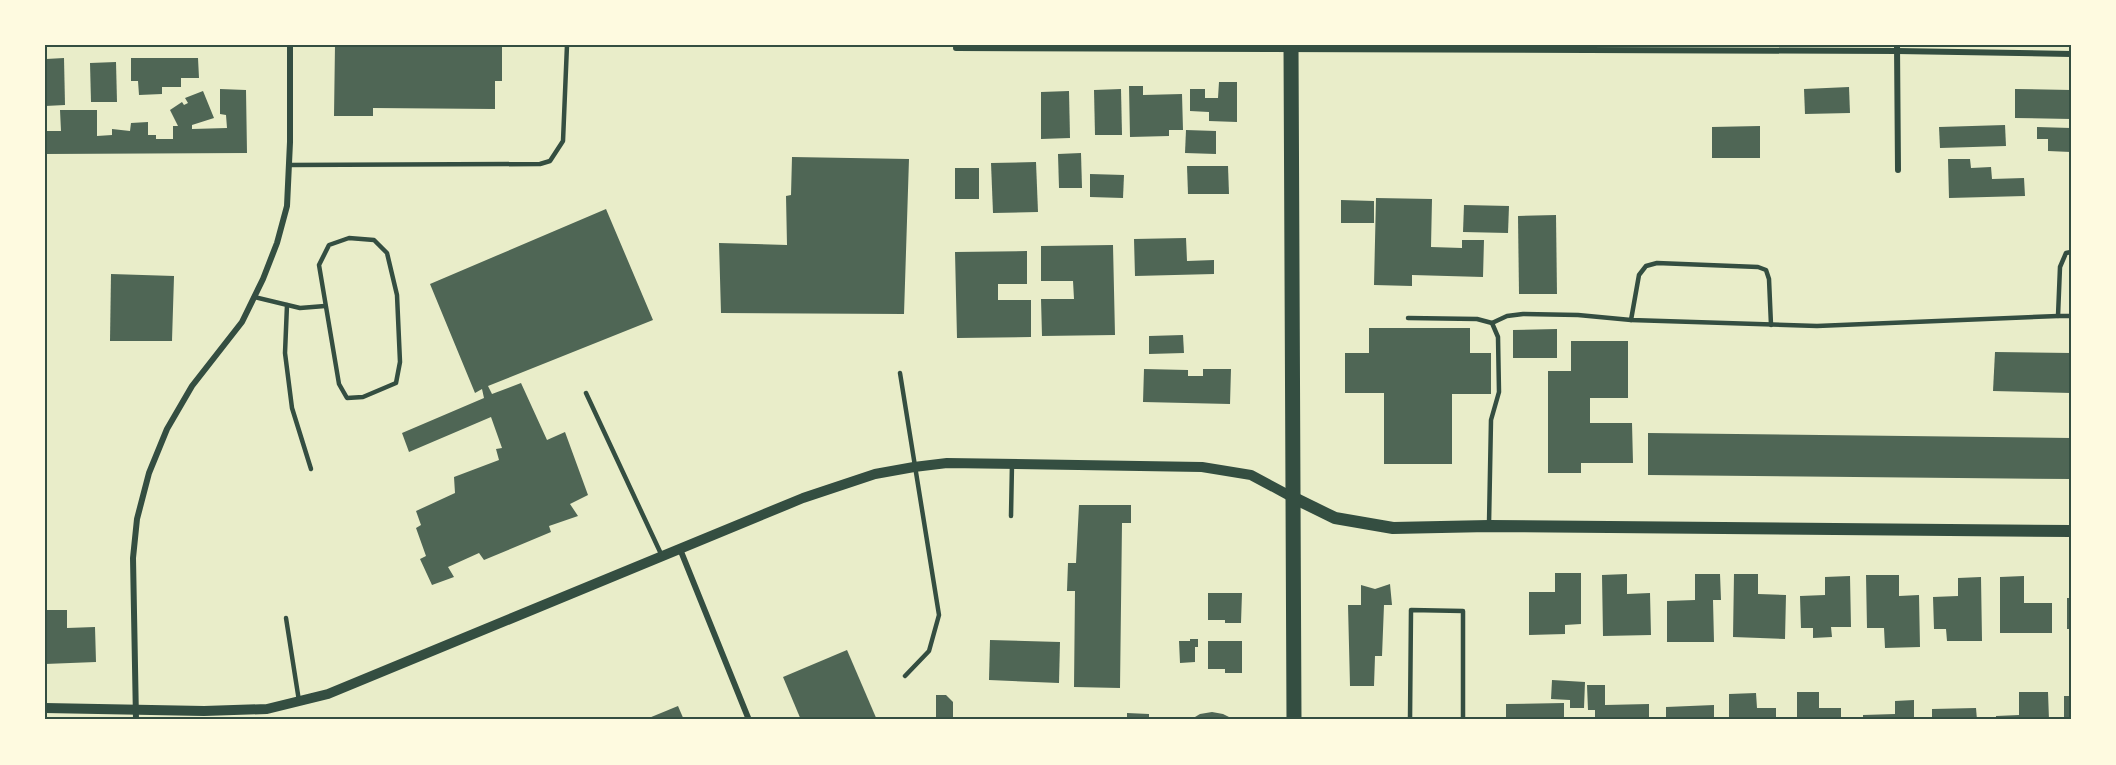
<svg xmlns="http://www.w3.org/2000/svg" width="2116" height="765" font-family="'Space Grotesk',sans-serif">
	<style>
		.building { fill: #4f6655 }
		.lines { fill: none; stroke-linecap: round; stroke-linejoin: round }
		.service { stroke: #344e41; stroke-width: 4.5 }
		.minor { stroke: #344e41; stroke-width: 6 }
		.tertiary { stroke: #344e41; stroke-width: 10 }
		.secondary { stroke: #344e41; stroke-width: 12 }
		.primary { stroke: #344e41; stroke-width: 15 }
		.neatline { fill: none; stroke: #344e41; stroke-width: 2 }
	</style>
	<rect width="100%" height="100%" fill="#e9edc9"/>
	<g class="building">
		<rect x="45" y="45" width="166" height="2"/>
		<polygon points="335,45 502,45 502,81 495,81 495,109 373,108 373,116 334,116"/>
		<polygon points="64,58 65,105 45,106 46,59"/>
		<polygon points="131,58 198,58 199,78 181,78 181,87 162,87 162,94 139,95 138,81 131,81"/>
		<polygon points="116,62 117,102 91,102 90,63"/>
		<polygon points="1219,82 1237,82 1237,122 1209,121 1209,112 1190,111 1190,89 1205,89 1205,98 1218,98"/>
		<polygon points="1129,86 1143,86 1143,95 1182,94 1183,130 1169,130 1169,136 1130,137"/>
		<polygon points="1849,87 1850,113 1805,114 1804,89"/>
		<polygon points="220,89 246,90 247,153 45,154 45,131 61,131 60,110 97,110 97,136 112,135 112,129 130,131 131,123 148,122 148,135 156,135 156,139 173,139 173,126 178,126 170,110 182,102 184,105 188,103 185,98 203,91 214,118 192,125 192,129 227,128 226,115 220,114"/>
		<polygon points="1121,89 1122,135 1095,135 1094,90"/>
		<polygon points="2015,89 2071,90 2071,119 2015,118"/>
		<polygon points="1069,91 1070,138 1041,139 1041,92"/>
		<polygon points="2005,125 2006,146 1940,148 1939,127"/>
		<polygon points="1760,126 1760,158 1712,158 1712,127"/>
		<polygon points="2037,127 2071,128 2071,152 2048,151 2048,139 2037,139"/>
		<polygon points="1186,130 1216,131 1216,154 1185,153"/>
		<polygon points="1081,153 1082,188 1059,188 1058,154"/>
		<polygon points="792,157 909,159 904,314 721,313 719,243 787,245 786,196 791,195"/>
		<polygon points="1948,159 1970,159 1971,168 1991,167 1992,179 2024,178 2025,196 1949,198"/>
		<polygon points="1036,162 1038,212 993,213 991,163"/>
		<polygon points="1187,166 1228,166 1229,194 1188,194"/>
		<rect x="955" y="168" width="24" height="31"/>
		<polygon points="1090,174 1124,175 1123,198 1090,197"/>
		<polygon points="1376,198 1432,199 1431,247 1462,248 1462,240 1484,240 1483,277 1412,275 1412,286 1374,285"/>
		<polygon points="1341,200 1374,201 1374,223 1341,223"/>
		<polygon points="1464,205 1509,206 1508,233 1463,232"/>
		<polygon points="606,209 653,320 488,386 492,394 521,383 547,440 565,432 588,495 570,504 578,516 549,526 551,532 484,560 479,553 448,567 454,577 432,585 420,559 426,556 416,528 421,525 416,511 455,493 454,477 499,460 496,449 502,448 491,417 409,452 402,433 484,398 482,389 475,393 430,284"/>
		<polygon points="1556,215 1557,294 1519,294 1518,216"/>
		<polygon points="1186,238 1187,261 1214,260 1214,274 1135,276 1134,239"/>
		<polygon points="1113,245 1115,335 1042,336 1041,299 1074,299 1073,281 1041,281 1041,246"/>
		<polygon points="1027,251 1027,284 998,284 998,300 1031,300 1031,337 957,338 955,252"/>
		<polygon points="111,274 174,276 172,341 110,341"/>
		<polygon points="1369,328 1470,328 1470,353 1491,353 1491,394 1452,394 1452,464 1384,464 1384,393 1345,393 1345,353 1369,353"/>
		<polygon points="1557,329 1557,358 1513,358 1513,330"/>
		<polygon points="1183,335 1184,353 1149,354 1149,336"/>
		<polygon points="1571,341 1628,341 1628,398 1590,398 1590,423 1632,423 1633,463 1581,463 1581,473 1548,473 1548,371 1571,371"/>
		<polygon points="1995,352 2071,353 2071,393 1993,391"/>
		<polygon points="1144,369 1188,370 1188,376 1203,376 1203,369 1231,369 1230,404 1143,402"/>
		<polygon points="1648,433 2071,438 2071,479 1648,475"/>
		<polygon points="1079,505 1131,505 1131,523 1122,523 1120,688 1074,687 1075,591 1067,591 1068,563 1076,563"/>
		<polygon points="1555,573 1581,573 1581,624 1565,625 1565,634 1529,635 1529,592 1555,592"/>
		<polygon points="1627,574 1627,594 1650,593 1651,635 1603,636 1602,575"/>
		<polygon points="1695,574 1720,574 1721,600 1713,600 1714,642 1667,642 1667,601 1695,600"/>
		<polygon points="1734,574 1758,574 1758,594 1786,595 1785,639 1733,637"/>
		<polygon points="1866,575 1899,575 1899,596 1919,595 1920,647 1885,648 1884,628 1867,628"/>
		<polygon points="1850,576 1851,627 1831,627 1832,637 1813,638 1813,628 1801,628 1800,596 1825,595 1825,577"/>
		<polygon points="2024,576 2024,603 2052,603 2052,633 2000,633 2000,577"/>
		<polygon points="1981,577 1982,641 1947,641 1946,629 1934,629 1933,597 1958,596 1958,578"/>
		<polygon points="1390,584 1392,605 1384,605 1382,656 1375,656 1374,686 1350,686 1348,605 1361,605 1361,585 1375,589"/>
		<polygon points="1208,593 1242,593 1241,623 1225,623 1225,620 1208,620"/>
		<rect x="2067" y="598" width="4" height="31"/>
		<polygon points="45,610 67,610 67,628 95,627 96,662 45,664"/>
		<polygon points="1190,639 1198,639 1198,647 1195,647 1195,662 1180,663 1179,641 1190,641"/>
		<polygon points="990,640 1060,642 1059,683 989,680"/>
		<polygon points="1208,641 1242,641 1242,673 1225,673 1225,669 1208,669"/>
		<polygon points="847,650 877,720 801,720 783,677"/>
		<polygon points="1552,680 1585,682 1584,708 1570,708 1570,700 1551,699"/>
		<polygon points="1587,685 1605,685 1605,705 1649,704 1649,720 1595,720 1595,710 1588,710"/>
		<polygon points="1797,692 1819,692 1819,708 1841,708 1841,720 1797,720"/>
		<polygon points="2019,692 2048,692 2049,720 1996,720 1996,716 2019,715"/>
		<polygon points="1756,693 1757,708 1776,708 1776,720 1729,720 1729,694"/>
		<polygon points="936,695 946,695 953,702 953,720 936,720"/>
		<rect x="2064" y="696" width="7" height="24"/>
		<polygon points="1914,700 1914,720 1863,720 1863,715 1895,714 1895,701"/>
		<polygon points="1564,703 1564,720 1506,720 1506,704"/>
		<polygon points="1714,705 1714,720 1666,720 1666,707"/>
		<polygon points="678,706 684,720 644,720"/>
		<polygon points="1976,708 1977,720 1932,720 1932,709"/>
		<polygon points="1212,712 1223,714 1235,720 1190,720 1200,714"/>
		<polygon points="1127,713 1149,714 1149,720 1127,720"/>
	</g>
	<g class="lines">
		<g class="service">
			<polyline points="289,165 540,164 550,161 563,141 567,45"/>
			<polygon points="349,238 374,240 387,253 397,295 400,362 396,383 363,397 347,398 339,384 319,265 329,245"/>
			<polyline points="2071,252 2066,253 2060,267 2058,316 2071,316"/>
			<polyline points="254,297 300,308 325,306"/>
			<polyline points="287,305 285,353 292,408 311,469"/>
			<polyline points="1408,318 1477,319 1492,323 1498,337 1499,392 1491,420 1489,524"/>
			<polyline points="1631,320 1639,275 1646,266 1657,263 1758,267 1766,270 1769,279 1771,325"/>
			<polyline points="1492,323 1507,316 1523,314 1578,315 1631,320 1817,326 2058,316"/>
			<polyline points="900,373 939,615 929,651 905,676"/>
			<polyline points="586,393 662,556"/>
			<polyline points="1011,516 1012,464"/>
			<polyline points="286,618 299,701"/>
			<polyline points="1410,720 1411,610 1463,611 1463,720"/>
		</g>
		<g class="minor">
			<polyline points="1897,45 1898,170"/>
			<polyline points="956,48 1897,51 2071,54"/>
			<polyline points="680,549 749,720"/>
			<polyline points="136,720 133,558 137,519 149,473 167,429 192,386 242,322 263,279 277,243 287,206 290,142 290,45"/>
		</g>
		<polyline class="tertiary" points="45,708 204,711 267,709 328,694 803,498 875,474 914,467 947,463 1202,467 1251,475 1292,497"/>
		<polyline class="secondary" points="1292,497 1335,518 1393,528 1489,526 2071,531"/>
		<polyline class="primary" points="1291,45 1294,720"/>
	</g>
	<rect width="2116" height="765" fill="none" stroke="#fefae0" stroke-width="93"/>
	<rect x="46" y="46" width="2024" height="672" class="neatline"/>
</svg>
